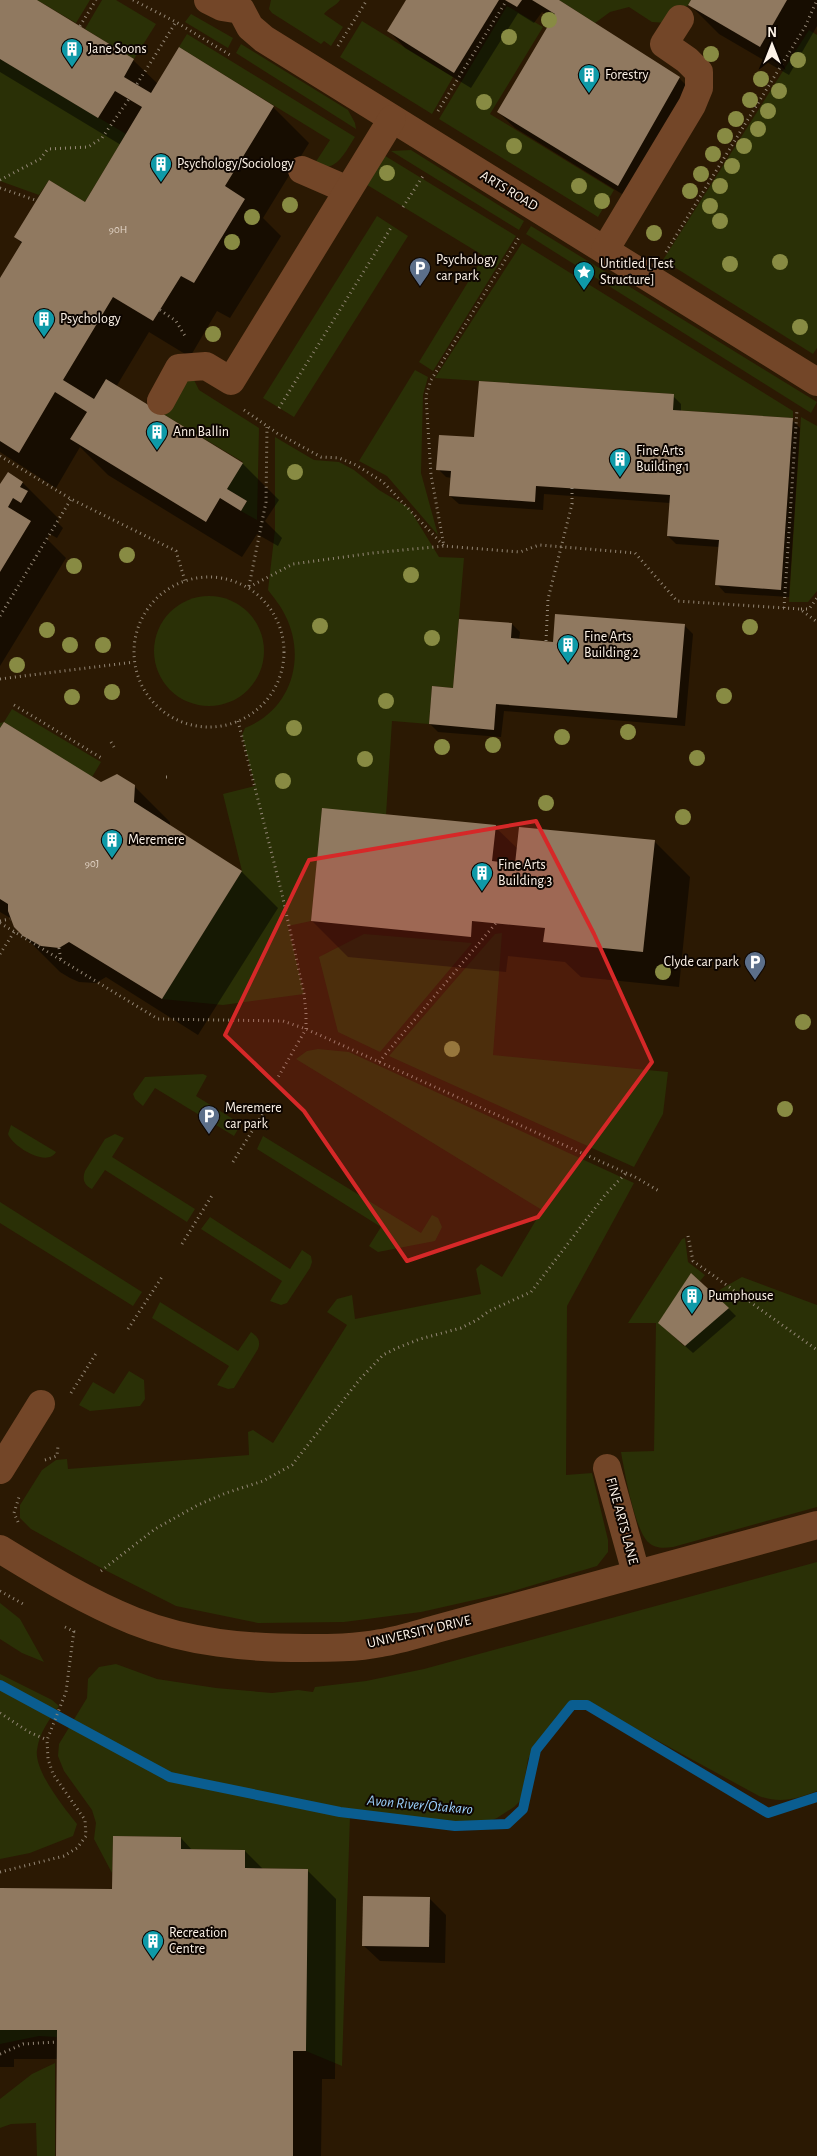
<svg xmlns="http://www.w3.org/2000/svg" width="817" height="2156" font-family="'Alegreya Sans',sans-serif">
	<style>
		.green { fill: #2a3006 }
		.shadow { fill: #0007 }
		.lines { fill: none; stroke-linecap: round; stroke-linejoin: round }
		.stream { stroke: #0a5d90; stroke-width: 10 }
		.building { fill: #907960 }
		.path { stroke: #948776; stroke-width: 3; stroke-dasharray: 1 4; stroke-linecap: butt }
		.minor { stroke: #734628; stroke-width: 28 }
		.path-bridge { stroke: #948776; stroke-width: 3; stroke-dasharray: 1 4; stroke-linecap: butt }
		.tree { fill: #888b43 }
		.marked { fill: #d62828; fill-opacity: 0.2; stroke: #d62828; stroke-width: 4; stroke-linejoin: round }
		.labels { text-anchor: middle; dominant-baseline: central; stroke-width: 4; stroke-linejoin: round; paint-order: stroke }
		.number-label { font-size: 11px; fill: #e2d4c6 }
		.poi-label { font-size: 14px; fill: #fdf3e8; stroke: #0e0601; text-anchor: start }
		.street-label { font-size: 14px; fill: #fdf3e8; stroke: #0e0601 }
		.water-label { font-size: 15px; font-style: italic; fill: #9bd0fc; stroke: #0e0601 }
	</style>
	<rect width="100%" height="100%" fill="#2b1903"/>
	<g class="green">
		<polygon points="37,0 90,0 76,23"/>
		<polygon points="102,0 116,0 156,24 134,59 85,29"/>
		<path d="M271 0H340C336 6 328 8 324 14L343 27 331 46 324 41 321 44 272 13 269 9Z"/>
		<polygon points="559,0 691,0 688,5 667,23 652,22 629,7 610,12 595,23"/>
		<polygon points="507,6 543,27 490,114 614,190 598,217 439,119"/>
		<polygon points="191,14 233,38 228,48 185,22"/>
		<polygon points="362,21 453,77 432,114 340,57"/>
		<polygon points="809,30 817,35 817,348 813,354 663,260"/>
		<path d="M187 34 355 137C345 152 335 176 315 163L330 140 179 47Z"/>
		<polygon points="241,44 348,110 355,123 356,129 236,53"/>
		<polygon points="0,59 126,134 85,202 49,180 39,195 0,181"/>
		<polygon points="411,150 524,221 519,230 391,151"/>
		<polygon points="382,154 516,236 433,371 419,362 484,256 364,183"/>
		<polygon points="377,216 408,236 294,417 263,398"/>
		<polygon points="531,226 817,402 811,413 526,234"/>
		<polygon points="522,243 793,411 793,418 673,410 673,394 435,378"/>
		<polygon points="415,370 428,377 423,395 421,473 438,535 387,476 359,461"/>
		<polygon points="193,378 199,390 259,428 257,520 241,511 247,501 227,489 243,462 163,414 188,380"/>
		<polygon points="801,417 817,426 817,591 808,602 789,602"/>
		<path d="M275 437 314 460 339 462 354 470 379 490 409 508 439 557 464 558 453 688 432 686 429 724 392 721 386 815 322 809 311 921 288 926 304 994 223 1005 162 999 242 871 223 794 255 786 242 735 245 728C291 710 307 658 285 615 281 606 274 598 268 590L275 530Z"/>
		<circle cx="209" cy="651" r="55"/>
		<polygon points="12,709 101,762 92,777 4,722 0,728 0,723 4,722"/>
		<polygon points="502,933 493,1055 668,1072 663,1114 634,1167 389,1056 495,934"/>
		<polygon points="364,934 472,943 380,1052 338,1032 319,957"/>
		<polygon points="318,1049 349,1052 634,1183 567,1306 566,1475 592,1473 608,1540 608,1552 597,1566 510,1592 421,1612 344,1622 258,1623 176,1606 103,1569 31,1529 20,1518 20,1505 42,1470 56,1460 67,1459 68,1469 249,1455 248,1432 253,1430 273,1443 347,1325 327,1312 337,1299 352,1295 355,1319 481,1294 476,1269 481,1264 502,1277 542,1210 296,1059 307,1051"/>
		<polygon points="203,1074 207,1076 196,1096 241,1124 234,1136 155,1088 143,1106 135,1099 133,1094 145,1077"/>
		<path d="M11 1125 56 1152C47 1168 12 1146 8 1134Z"/>
		<path d="M115 1134 124 1138 112 1157 195 1209 187 1222 105 1170 92 1189C84 1185 82 1179 85 1171L105 1139Z"/>
		<polygon points="263,1136 421,1233 432,1215 438,1218 442,1227 435,1241 378,1252 369,1246 381,1227 257,1149"/>
		<polygon points="0,1202 142,1292 133,1306 0,1223"/>
		<polygon points="210,1217 290,1269 302,1250 311,1256 312,1262 310,1268 287,1303 281,1305 270,1301 282,1281 201,1229"/>
		<path d="M685 1238 688 1262 705 1275 700 1281 691 1273 659 1323 684 1346 728 1308 715 1295 721 1289 742 1277 817 1305V1507L673 1547C664 1548 655 1549 648 1542 635 1530 624 1470 621 1452L654 1451 656 1323H628L682 1239Z"/>
		<path d="M160 1302 238 1351 251 1332C258 1337 261 1341 258 1349L234 1388 228 1389 217 1385 229 1366 152 1318Z"/>
		<polygon points="129,1371 144,1380 145,1399 140,1406 90,1411 79,1405 93,1382 114,1394"/>
		<path d="M817 1562V1791C797 1799 780 1804 759 1796L583 1700 570 1703 556 1717 528 1759 521 1800 514 1807 497 1818 483 1824 458 1829 350 1815 342 2066 306 2051 307 1869 245 1868V1850L181 1849V1837L113 1836 112 1873 94 1839 96 1823 92 1810 64 1771 58 1756 59 1744 87 1698 88 1679 99 1667 116 1664 157 1679 216 1688 272 1693 298 1690 313 1692 315 1687 366 1681 424 1669Z"/>
		<polygon points="0,1603 20,1619 44,1662 22,1653 0,1639"/>
		<path d="M0 1674 52 1700 59 1706C49 1720 39 1733 37 1750 34 1771 65 1809 77 1824L73 1836 30 1853 0 1859Z"/>
		<polygon points="0,2030 57,2030 57,2037 39,2036 0,2044"/>
		<polygon points="55,2063 55,2156 37,2156 36,2123 11,2124 0,2128 0,2099 32,2074"/>
	</g>
	<g class="shadow">
		<polygon points="0,0 35,0 133,60 158,84 273,107 309,143 263,218 281,236 230,318 217,311 190,357 149,332 116,387 243,464 279,500 265,521 282,538 278,546 257,534 242,557 108,475 80,447 56,488 0,452 0,280 22,244 16,237 85,204 121,145 0,72"/>
		<polygon points="408,0 556,0 679,78 695,94 635,202 515,128 498,112 554,19 542,12 534,23 518,13 471,88 405,48 389,31"/>
		<polygon points="693,0 817,0 817,26 789,75 719,34 690,5"/>
		<polygon points="673,396 681,404 681,412 792,420 800,428 789,597 725,593 717,584 719,547 676,544 668,536 670,503 544,494 543,510 459,504 450,496 452,478 446,477 438,469 476,439"/>
		<polygon points="8,474 23,483 59,519 57,522 63,528 57,538 50,534 47,539 66,558 0,666 0,487"/>
		<polygon points="512,624 520,632 519,640 554,643 684,625 693,634 685,726 504,711 501,737 438,732 430,724 454,689"/>
		<polygon points="0,730 101,784 134,786 170,822 170,826 242,872 278,908 198,1035 106,977 96,983 79,982 70,978 60,972 23,935 12,919 0,912"/>
		<polygon points="495,827 518,849 654,841 690,877 679,987 581,977 565,962 508,956 506,972 348,957 312,921"/>
		<polygon points="728,1308 736,1316 693,1353 668,1331"/>
		<polygon points="181,1838 193,1851 245,1851 263,1869 307,1870 336,1899 335,2079 322,2079 321,2156 57,2156 58,2059 14,2059 14,2067 0,2067 0,1889 114,1890"/>
		<polygon points="430,1899 446,1915 445,1963 380,1961 363,1945"/>
	</g>
	<g class="lines">
		<polyline class="stream" points="0,1685 170,1777 340,1812 455,1826 507,1824 523,1809 536,1750 572,1705 587,1705 768,1813 817,1797"/>
	</g>
	<g class="building">
		<polygon points="0,0 37,0 134,59 124,77 151,93 179,47 274,106 225,186 245,199 194,283 181,276 153,321 113,297 63,380 94,399 106,379 243,463 227,489 247,501 241,511 220,498 206,522 70,439 87,412 55,392 19,453 0,441 0,278 22,242 14,237 49,180 85,202 142,107 115,91 98,118 0,59"/>
		<polygon points="406,0 499,0 454,73 387,31"/>
		<polygon points="505,0 522,0 517,7"/>
		<polygon points="532,0 559,0 680,77 618,186 497,112 555,14"/>
		<polygon points="691,0 787,0 760,47 688,5"/>
		<polygon points="479,381 674,394 673,410 793,418 781,590 715,585 719,540 667,536 670,495 536,486 535,502 449,496 451,471 436,470 439,435 474,437"/>
		<polygon points="8,472 23,482 20,487 28,491 21,503 13,498 8,507 31,521 0,572 0,484"/>
		<polygon points="555,614 685,624 677,718 496,704 494,730 429,724 432,686 453,688 459,619 512,623 511,638 553,642"/>
		<polygon points="4,722 101,782 117,774 135,785 134,802 242,871 162,999 69,942 59,948 41,946 23,936 14,927 8,911 8,904 0,899 0,728"/>
		<polygon points="322,808 496,825 492,861 515,864 519,827 655,840 643,952 543,942 545,928 472,921 471,937 311,921"/>
		<polygon points="691,1273 729,1308 685,1346 658,1323"/>
		<polygon points="113,1836 181,1837 181,1849 245,1850 245,1868 308,1869 306,2051 293,2051 293,2156 56,2156 57,2030 0,2030 0,1888 112,1889"/>
		<polygon points="363,1896 430,1897 429,1947 362,1946"/>
	</g>
	<g class="lines">
		<g class="path">
			<polyline points="133,0 176,22 230,55"/>
			<polyline points="80,26 96,0"/>
			<polyline points="338,46 367,0"/>
			<polyline points="137,84 176,22"/>
			<polyline points="438,111 505,3"/>
			<polyline points="0,180 40,159 48,149 88,147 102,138 129,99"/>
			<polyline points="0,188 35,200"/>
			<polyline points="403,207 423,176"/>
			<polyline points="666,252 805,27 817,0"/>
			<polyline points="160,310 176,321 185,336"/>
			<polyline points="279,408 392,226"/>
			<polyline points="244,410 277,433 321,457 339,458 356,465 383,482 444,546 520,552 539,545 635,553 677,601 800,609 817,622"/>
			<polyline points="0,456 71,499 176,551 185,581"/>
			<circle cx="209" cy="652" r="75"/>
			<polyline points="249,586 266,502 267,427"/>
			<polyline points="249,587 293,564 373,553 444,546 431,475 426,396 431,380 520,236"/>
			<polyline points="784,608 797,410"/>
			<polyline points="801,609 809,609 817,598"/>
			<polyline points="0,616 71,499"/>
			<polyline points="0,679 134,662"/>
			<polyline points="14,705 103,759"/>
			<polyline points="238,721 282,894 304,994 306,1012 306,1029 277,1079"/>
			<polyline points="111,742 114,747"/>
			<polyline points="166,777 171,777"/>
			<polyline points="0,921 10,919"/>
			<polyline points="0,923 158,1019 283,1021 306,1029 635,1177 659,1191"/>
			<polyline points="59,948 61,961"/>
			<polyline points="0,954 14,932"/>
			<polyline points="379,1062 496,923"/>
			<polyline points="233,1162 264,1112"/>
			<polyline points="688,1236 693,1261 817,1350"/>
			<polyline points="182,1244 213,1194"/>
			<polyline points="128,1329 162,1277"/>
			<polyline points="71,1393 97,1352"/>
			<polyline points="45,1460 57,1456 58,1446"/>
			<polyline points="18,1522 14,1513 19,1497"/>
			<polyline points="101,1571 155,1529 198,1505 226,1493 263,1481 292,1465 360,1379 383,1355 397,1348 420,1339 461,1328 477,1320 489,1311 531,1292 605,1195 626,1173"/>
			<polyline points="0,1591 25,1605"/>
			<polyline points="65,1627 77,1633"/>
			<polyline points="0,1713 29,1732 47,1740"/>
			<polyline points="0,1872 64,1856 77,1848 86,1836 85,1820 53,1774 48,1759 47,1740 66,1692 74,1630"/>
			<polyline points="0,2054 23,2044 57,2042"/>
		</g>
		<g class="minor">
			<polyline points="208,0 222,7 241,10 250,27 264,39 817,382"/>
			<polyline points="302,170 348,190"/>
			<polyline points="605,250 692,105 699,88 699,72 687,60 664,44 680,19"/>
			<polyline points="161,401 179,368 206,366 231,381 392,119"/>
			<polyline points="607,1468 636,1573"/>
			<polyline points="0,1470 41,1404"/>
			<path d="M0 1549C44 1576 87 1602 134 1621 189 1643 247 1648 305 1648 330 1648 356 1648 381 1643 400 1640 418 1634 436 1629L817 1525"/>
		</g>
		<polyline class="path-bridge" points="546,641 548,599 572,504 572,488"/>
	</g>
	<g class="tree">
		<circle cx="549" cy="20" r="8"/>
		<circle cx="509" cy="37" r="8"/>
		<circle cx="711" cy="54" r="8"/>
		<circle cx="798" cy="60" r="8"/>
		<circle cx="761" cy="79" r="8"/>
		<circle cx="779" cy="91" r="8"/>
		<circle cx="750" cy="100" r="8"/>
		<circle cx="484" cy="102" r="8"/>
		<circle cx="768" cy="111" r="8"/>
		<circle cx="736" cy="119" r="8"/>
		<circle cx="758" cy="129" r="8"/>
		<circle cx="725" cy="136" r="8"/>
		<circle cx="514" cy="146" r="8"/>
		<circle cx="744" cy="146" r="8"/>
		<circle cx="713" cy="154" r="8"/>
		<circle cx="732" cy="166" r="8"/>
		<circle cx="387" cy="173" r="8"/>
		<circle cx="701" cy="174" r="8"/>
		<circle cx="579" cy="186" r="8"/>
		<circle cx="720" cy="186" r="8"/>
		<circle cx="690" cy="191" r="8"/>
		<circle cx="602" cy="201" r="8"/>
		<circle cx="290" cy="205" r="8"/>
		<circle cx="710" cy="206" r="8"/>
		<circle cx="252" cy="217" r="8"/>
		<circle cx="720" cy="221" r="8"/>
		<circle cx="654" cy="233" r="8"/>
		<circle cx="232" cy="242" r="8"/>
		<circle cx="780" cy="262" r="8"/>
		<circle cx="730" cy="264" r="8"/>
		<circle cx="800" cy="327" r="8"/>
		<circle cx="213" cy="334" r="8"/>
		<circle cx="295" cy="472" r="8"/>
		<circle cx="127" cy="555" r="8"/>
		<circle cx="74" cy="566" r="8"/>
		<circle cx="411" cy="575" r="8"/>
		<circle cx="320" cy="626" r="8"/>
		<circle cx="750" cy="627" r="8"/>
		<circle cx="47" cy="630" r="8"/>
		<circle cx="432" cy="638" r="8"/>
		<circle cx="70" cy="645" r="8"/>
		<circle cx="103" cy="645" r="8"/>
		<circle cx="17" cy="665" r="8"/>
		<circle cx="112" cy="692" r="8"/>
		<circle cx="724" cy="696" r="8"/>
		<circle cx="72" cy="697" r="8"/>
		<circle cx="386" cy="701" r="8"/>
		<circle cx="294" cy="728" r="8"/>
		<circle cx="628" cy="732" r="8"/>
		<circle cx="562" cy="737" r="8"/>
		<circle cx="493" cy="745" r="8"/>
		<circle cx="442" cy="747" r="8"/>
		<circle cx="697" cy="758" r="8"/>
		<circle cx="365" cy="759" r="8"/>
		<circle cx="283" cy="781" r="8"/>
		<circle cx="546" cy="803" r="8"/>
		<circle cx="683" cy="817" r="8"/>
		<circle cx="663" cy="972" r="8"/>
		<circle cx="803" cy="1022" r="8"/>
		<circle cx="452" cy="1049" r="8"/>
		<circle cx="785" cy="1109" r="8"/>
	</g>
	<path class="marked" d="M536 821 594 934 652 1062 538 1217 407 1261 304 1111 225 1035 309 860Z"/>
	<defs>
		<g id="building-pin" transform="scale(1.125)"><path d="M0 17L-7.5 6A9.5 9.5 0 1 1 7.5 6Z" fill="#0f9aa8" stroke="#0e0601"/><path d="M-4-6H4V6H1V3H-1V6H-4ZM-2.5-4.3h1.7v1.8h-1.7ZM.8-4.3h1.7v1.8H.8ZM-2.5-1h1.7V.8h-1.7ZM.8-1h1.7V.8H.8Z" fill="#fff"/></g>
		<g id="parking-pin" transform="scale(1.125)"><path d="M0 17L-7.5 6A9.5 9.5 0 1 1 7.5 6Z" fill="#5c6f8a" stroke="#0e0601"/><path d="M-3.5-5.5H1a3.5 3.5 0 0 1 0 7H-1V5.5H-3.5ZM-1-3.4V-.6H.8a1.4 1.4 0 0 0 0-2.8Z" fill="#fff"/></g>
		<g id="sight-pin" transform="scale(1.125)"><path d="M0 17L-7.5 6A9.5 9.5 0 1 1 7.5 6Z" fill="#0f9aa8" stroke="#0e0601"/><path d="M0-6L1.8-2.2L6-1.7L2.9 1.2L3.7 5.4L0 3.3L-3.7 5.4L-2.9 1.2L-6-1.7L-1.8-2.2Z" fill="#fff"/></g>
	</defs>
	<g fill-rule="evenodd">
		<use href="#building-pin" x="72" y="49"/>
		<use href="#building-pin" x="589" y="75"/>
		<use href="#building-pin" x="161" y="164"/>
		<use href="#parking-pin" x="420" y="268"/>
		<use href="#sight-pin" x="584" y="272"/>
		<use href="#building-pin" x="44" y="319"/>
		<use href="#building-pin" x="157" y="432"/>
		<use href="#building-pin" x="620" y="459"/>
		<use href="#building-pin" x="568" y="645"/>
		<use href="#building-pin" x="112" y="840"/>
		<use href="#building-pin" x="482" y="873"/>
		<use href="#parking-pin" x="755" y="962"/>
		<use href="#parking-pin" x="209" y="1116"/>
		<use href="#building-pin" x="692" y="1296"/>
		<use href="#building-pin" x="153" y="1941"/>
	</g>
	<g class="labels">
		<g class="number-label">
			<text x="118" y="229">90H</text>
			<text x="92" y="863">90J</text>
		</g>
		<g class="poi-label">
			<text x="88" y="49">Jane Soons</text>
			<text x="605" y="75">Forestry</text>
			<text x="177" y="164">Psychology/Sociology</text>
			<text x="436" y="260">Psychology<tspan x="436" dy="16">car park</tspan></text>
			<text x="600" y="264">Untitled [Test<tspan x="600" dy="16">Structure]</tspan></text>
			<text x="60" y="319">Psychology</text>
			<text x="173" y="432">Ann Ballin</text>
			<text x="636" y="451">Fine Arts<tspan x="636" dy="16">Building 1</tspan></text>
			<text x="584" y="637">Fine Arts<tspan x="584" dy="16">Building 2</tspan></text>
			<text x="128" y="840">Meremere</text>
			<text x="498" y="865">Fine Arts<tspan x="498" dy="16">Building 3</tspan></text>
			<text x="739" y="962" text-anchor="end">Clyde car park</text>
			<text x="225" y="1108">Meremere<tspan x="225" dy="16">car park</tspan></text>
			<text x="708" y="1296">Pumphouse</text>
			<text x="169" y="1933">Recreation<tspan x="169" dy="16">Centre</tspan></text>
		</g>
		<g class="street-label">
			<text transform="translate(509 191) rotate(31)">ARTS ROAD</text>
			<text transform="translate(622 1521) rotate(75)">FINE ARTS LANE</text>
			<text transform="translate(419 1632) rotate(-13)">UNIVERSITY DRIVE</text>
		</g>
		<g class="water-label">
			<text transform="translate(420 1805) rotate(5)">Avon River/Ōtakaro</text>
		</g>
	</g>
	<g transform="translate(772 45)" stroke="#0e0601" stroke-width="4" paint-order="stroke">
	<path d="M0-4L9 19L0 12L-9 19Z" fill="#fdf3e8"/>
	<text y="-8" font-size="14" font-weight="bold" text-anchor="middle" fill="#fdf3e8">N</text>
	</g>
</svg>
